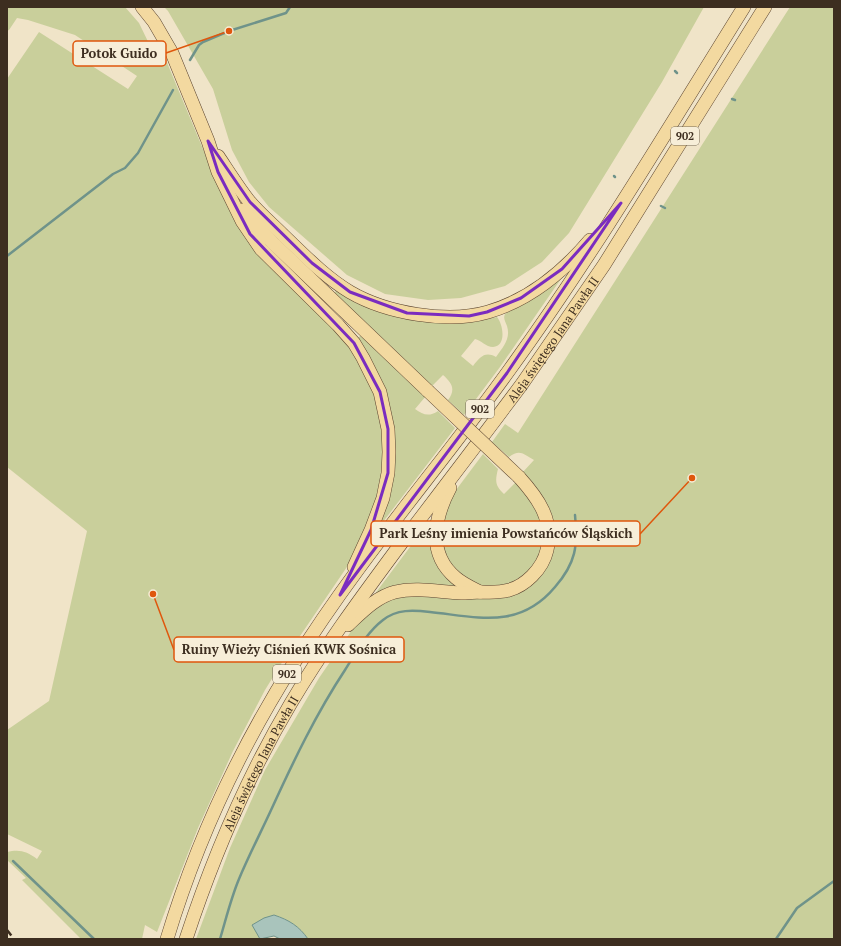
<svg xmlns="http://www.w3.org/2000/svg" width="841" height="946" font-family="'PT Serif',serif">
	<style>
		.green { fill: #c9cf9b }
		.water { fill: #a9c4bc; stroke: #6f938a }
		.lines { fill: none; stroke-linecap: round; stroke-linejoin: round }
		.stream { stroke: #6f938a; stroke-width: 2.5 }
		.primary-casing { stroke: #5b4430; stroke-width: 14 }
		.primary { stroke: #f3d9a0; stroke-width: 13 }
		.rail { stroke: #3d2e20; stroke-width: 2.5; stroke-dasharray: 7 7; stroke-linecap: butt }
		.primary-bridge-casing { stroke: #5b4430; stroke-width: 14; stroke-linecap: butt }
		.primary-bridge { stroke: #f3d9a0; stroke-width: 13 }
		.marked { fill: none; stroke: #7b2cbf; stroke-width: 3; stroke-linejoin: round }
		.labels { text-anchor: middle; dominant-baseline: central; stroke-width: 3.5; stroke-linejoin: round; paint-order: stroke }
		.shield { fill: #f7eed8; stroke: #756857; stroke-width: 1 }
		.shield-label { font-size: 11px; font-weight: bold; fill: #3d2e20 }
		.street-label { font-size: 12px; fill: #3d2e20; stroke: #f7eed8 }
		.leader { fill: none; stroke: #df570d; stroke-width: 1.5 }
		.callout-dot { fill: #df570d; stroke: #f7eed8; stroke-width: 1.5 }
		.callout { fill: #f7eed8; stroke: #df570d; stroke-width: 1.5 }
		.callout-label { font-size: 13px; text-anchor: middle; font-weight: bold; fill: #3d2e20 }
	</style>
	<rect width="100%" height="100%" fill="#f0e4c8"/>
	<g class="green">
		<path d="M7 7H125L139 23 155 56 163 53 213 173 230 209 351 346 375 390 385 449 380 494 353 558 281 664 265 690 233 751 198 828 157 932 145 925 142 939H81L22 880 26 878 7 860V852C19 849 27 851 37 859L42 851 7 834V730L49 701 87 531 7 467V79L39 32 128 89 137 76 75 35 28 20 17 18 9 30 7 31Z"/>
		<polygon points="164,7 704,7 662,82 569,233 542,262 505,286 461,298 428,300 385,294 347,275 269,207 249,182 232,150 213,89 168,11"/>
		<path d="M790 7H834V939H308C299 926 289 920 274 915L253 925 260 939H196L230 848 265 770 319 678 354 627 363 618 389 600 410 595 491 599 511 596 554 545 555 528 553 518 549 508 539 491 522 473 534 460C523 454 520 449 509 457L492 442 505 424 518 433Z"/>
		<path d="M565 273 500 367 464 415 448 400C456 389 452 383 443 375L431 387 333 294 338 289 469 322 497 317C503 324 507 346 493 347 486 347 481 340 475 339L461 356 473 366C480 357 485 351 496 357 503 347 511 339 507 326 505 321 503 318 505 314Z"/>
		<path d="M361 335 426 396 415 409C423 415 429 417 438 411L455 428 376 531 393 442 356 340Z"/>
		<path d="M483 454 498 469C495 481 495 486 504 494L516 482 523 490 540 517 543 536 539 556 533 565 526 573 512 583 503 585 487 586 480 585 457 573 443 551 441 524 453 494Z"/>
		<polygon points="431,519 431,528 462,588 374,595"/>
	</g>
	<path class="water" d="M274 915C289 920 299 926 308 939H280L274 936 260 939 252 925 264 918Z"/>
	<g class="lines">
		<g class="stream">
			<polyline points="190,60 199,45 203,42 229,31 286,13 290,7"/>
			<polyline points="675,71 677,73"/>
			<polyline points="732,99 735,100"/>
			<polyline points="614,176 615,177"/>
			<polyline points="661,206 665,208"/>
			<polyline points="7,256 113,174 125,168 138,153 173,90"/>
			<polyline points="13,861 94,939"/>
			<path d="M220 939C226 919 231 898 239 879 249 855 261 832 272 808 294 760 316 714 345 670 356 653 366 633 383 620 397 609 413 610 430 612 478 617 519 630 555 587 576 563 578 546 575 515"/>
			<polyline points="776,939 797,908 834,881"/>
		</g>
		<g class="primary-casing">
			<g id="primary">
				<polyline points="142,7 154,22 172,53 208,141 218,172 242,221 261,249 338,325 354,343 363,358 380,392 388,429 389,452 388,473 383,498 371,530 354,567"/>
				<path d="M218 156C228 171 238 187 249 201 259 213 272 224 283 235 304 255 325 277 350 292 386 313 447 324 488 312 529 300 563 272 590 240"/>
				<polyline points="242,210 273,243 428,391"/>
				<path d="M450 488C434 518 427 554 456 578 463 584 472 588 480 592"/>
				<path d="M348 625C362 612 376 597 395 592 417 587 439 592 461 593 468 593 475 592 482 592 503 593 517 591 532 576 539 569 545 559 547 550 554 520 538 498 519 477"/>
				<path d="M167 939C196 843 240 748 294 663 358 560 439 468 510 369 594 253 668 129 744 7"/>
				<path id="s1" d="M186 939C213 857 247 777 291 703 323 649 360 599 397 549 439 494 481 439 522 384L604 265 765 7"/>
			</g>
		</g>
		<use href="#primary" class="primary"/>
		<polyline class="rail" points="7,930 14,939"/>
		<g class="primary-bridge-casing">
			<polyline id="primary-bridge" points="428,391 519,477"/>
		</g>
		<use href="#primary-bridge" class="primary-bridge"/>
	</g>
	<path class="marked" d="M208 141 250 202 312 263 350 292 407 313 469 316 487 312 521 298 562 269 621 203 507 373 340 595 371 530 388 473V429L380 392 354 343 250 234 218 172Z"/>
	<g class="labels">
		<g class="shield">
			<rect x="671" y="127" width="28" height="18" rx="3"/>
			<rect x="466" y="400" width="28" height="18" rx="3"/>
			<rect x="273" y="665" width="28" height="18" rx="3"/>
		</g>
		<g class="shield-label">
			<text x="685" y="136">902</text>
			<text x="480" y="409">902</text>
			<text x="287" y="674">902</text>
		</g>
		<g class="street-label">
			<text stroke="none"><textPath href="#s1" startOffset="707">Aleja świętego Jana Pawła II</textPath></text>
			<text stroke="none"><textPath href="#s1" startOffset="191">Aleja świętego Jana Pawła II</textPath></text>
		</g>
	</g>
	<path class="leader" d="M229 31L166 53M692 478L640 534M153 594L174 650"/>
	<g class="callout-dot">
		<circle cx="229" cy="31" r="4"/>
		<circle cx="692" cy="478" r="4"/>
		<circle cx="153" cy="594" r="4"/>
	</g>
	<g class="callout">
		<rect x="73" y="41" width="93" height="25" rx="4"/>
		<rect x="371" y="521" width="269" height="25" rx="4"/>
		<rect x="174" y="637" width="230" height="25" rx="4"/>
	</g>
	<g class="callout-label">
		<text x="119" y="58">Potok Guido</text>
		<text x="506" y="538">Park Leśny imienia Powstańców Śląskich</text>
		<text x="289" y="654">Ruiny Wieży Ciśnień KWK Sośnica</text>
	</g>
	<rect width="841" height="946" fill="none" stroke="#3d2e20" stroke-width="16"/>
</svg>
